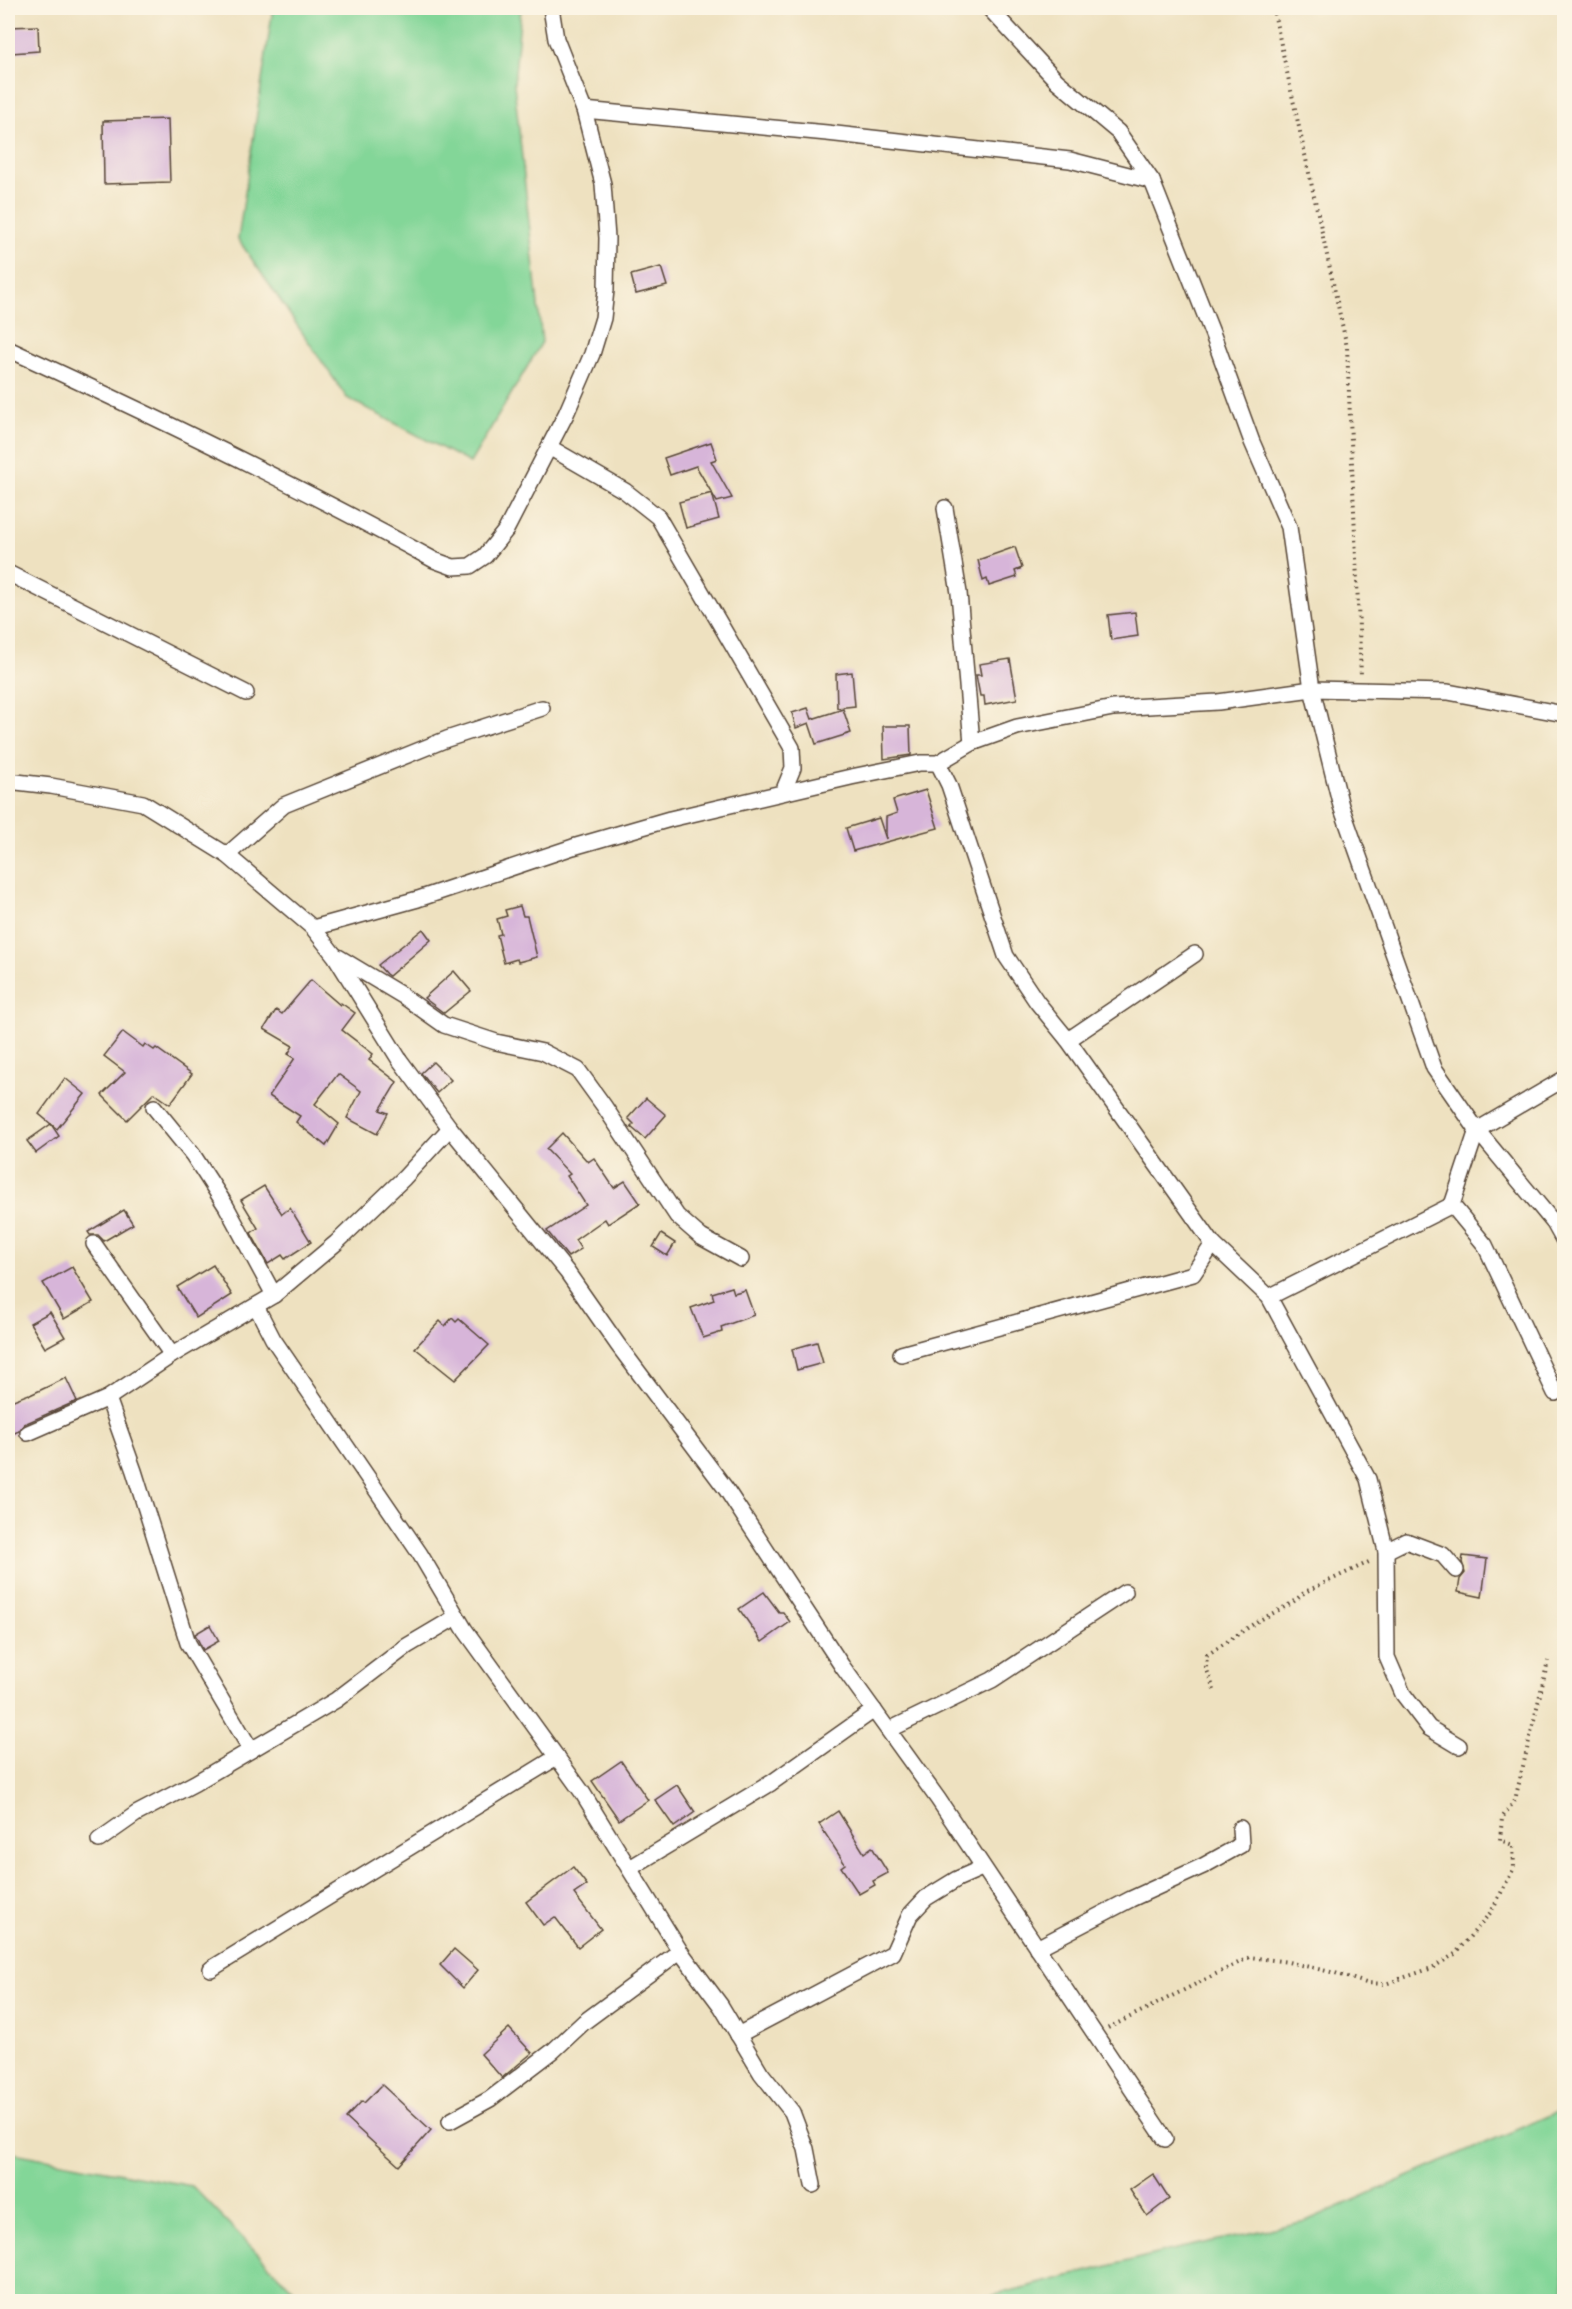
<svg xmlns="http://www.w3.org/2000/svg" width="1572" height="2309" font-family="Delius,sans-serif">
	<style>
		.green { fill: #83d698; stroke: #5f805b; stroke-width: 1.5 }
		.building { fill: #d7b5d9 }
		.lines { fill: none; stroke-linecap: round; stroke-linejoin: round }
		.street-casing { stroke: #564536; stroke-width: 18 }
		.path { stroke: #564536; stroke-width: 4; stroke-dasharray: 1.5 4.5; stroke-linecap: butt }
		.street { stroke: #fff; stroke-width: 15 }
	</style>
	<rect width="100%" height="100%" fill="#fcf5e5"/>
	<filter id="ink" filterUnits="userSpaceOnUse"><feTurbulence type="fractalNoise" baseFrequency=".0167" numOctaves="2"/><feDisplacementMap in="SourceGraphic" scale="12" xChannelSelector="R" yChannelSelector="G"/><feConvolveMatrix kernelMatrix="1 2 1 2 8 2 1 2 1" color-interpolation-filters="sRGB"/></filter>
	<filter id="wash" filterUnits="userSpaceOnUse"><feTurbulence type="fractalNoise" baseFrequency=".008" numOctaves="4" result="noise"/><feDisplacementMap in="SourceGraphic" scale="24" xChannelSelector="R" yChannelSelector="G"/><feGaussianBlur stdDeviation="1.35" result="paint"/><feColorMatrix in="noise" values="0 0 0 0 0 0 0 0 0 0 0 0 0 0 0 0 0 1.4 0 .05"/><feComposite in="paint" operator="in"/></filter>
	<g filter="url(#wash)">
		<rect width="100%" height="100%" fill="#eee1c0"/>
		<g class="green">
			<polygon points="273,8 521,8 514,84 542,342 470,463 347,398 238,239"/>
			<polygon points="1564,2109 1564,2301 971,2301 1168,2251 1306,2221"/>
			<polygon points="8,2152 192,2186 304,2301 8,2301"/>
		</g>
		<g id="blocks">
			<g class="building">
				<polygon points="38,26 39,51 11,53 9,27"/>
				<polygon points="168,119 170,182 104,184 103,121"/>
				<polygon points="661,267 667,286 636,294 631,275"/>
				<polygon points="711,442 717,459 711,461 732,498 717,502 696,466 670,475 664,458"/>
				<polygon points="712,493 719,519 686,528 679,502"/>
				<polygon points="1015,547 1022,568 1015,571 1017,577 989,586 987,579 983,581 978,560"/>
				<polygon points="1135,612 1138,636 1111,640 1108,615"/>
				<polygon points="1010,659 1017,699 985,705 984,696 980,696 976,675 981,675 979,664"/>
				<polygon points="852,672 855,706 837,708 836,674"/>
				<polygon points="808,708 812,719 843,709 851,733 816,744 809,723 796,728 792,713"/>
				<polygon points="883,726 910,726 911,755 884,759"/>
				<polygon points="926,790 938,828 853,851 846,828 879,818 886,839 886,817 897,813 893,800"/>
				<polygon points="520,906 523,916 527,916 537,957 518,962 517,959 504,963 497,935 501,934 497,919 507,916 505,910"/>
				<polygon points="423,929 431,940 389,976 386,974 378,965"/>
				<polygon points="454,971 471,991 444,1013 424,998"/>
				<polygon points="311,980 340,1005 341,1003 355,1013 342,1030 373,1054 369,1060 397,1082 380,1110 388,1113 377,1134 347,1118 361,1091 338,1074 315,1104 339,1124 326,1146 296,1122 300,1116 269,1096 295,1058 288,1054 293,1046 264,1029 276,1010 282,1014"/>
				<polygon points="123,1032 143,1047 145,1044 154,1050 156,1048 192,1074 170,1104 154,1093 127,1120 102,1095 125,1072 104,1056"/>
				<polygon points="433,1062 451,1080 437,1093 421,1073"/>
				<polygon points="65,1078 85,1094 57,1129 39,1114"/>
				<polygon points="646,1098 666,1115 645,1139 631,1127 634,1124 628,1118"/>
				<polygon points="51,1124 59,1136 36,1153 27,1141"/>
				<polygon points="562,1133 588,1162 594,1158 614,1188 625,1181 640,1203 608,1224 605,1219 575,1240 581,1249 568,1257 547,1231 586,1205 567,1176 570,1174 546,1149"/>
				<polygon points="264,1186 282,1214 290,1208 311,1242 285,1259 282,1255 268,1264 251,1233 258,1228 241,1200"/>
				<polygon points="124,1210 133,1224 104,1241 98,1235 90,1235 88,1232"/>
				<polygon points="661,1234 675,1243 667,1256 653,1247"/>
				<polygon points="213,1265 232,1295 196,1318 177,1287"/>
				<polygon points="72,1267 93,1302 64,1319 43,1283"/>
				<polygon points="732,1287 734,1293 745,1290 754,1315 721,1327 722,1332 703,1338 691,1308 714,1300 712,1293"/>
				<polygon points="50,1312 65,1337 45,1348 30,1323"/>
				<polygon points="452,1318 456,1322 459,1319 489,1345 455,1380 415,1348 440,1321 445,1326"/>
				<polygon points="817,1342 823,1363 797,1370 792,1349"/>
				<polygon points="66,1378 77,1401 24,1424 19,1431 8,1436 8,1402 29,1394 30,1395"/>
				<polygon points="1463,1556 1487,1559 1482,1597 1458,1592 1460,1579 1465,1573 1462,1562"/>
				<polygon points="764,1592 779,1612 783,1612 790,1622 762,1642 739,1609"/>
				<polygon points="210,1625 219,1641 203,1650 195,1634"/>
				<polygon points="621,1761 648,1800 619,1820 592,1781"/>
				<polygon points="677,1785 695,1812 674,1827 655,1800"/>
				<polygon points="838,1811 864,1853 872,1847 888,1873 873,1881 875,1885 859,1894 841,1867 845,1864 819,1824"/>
				<polygon points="573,1867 587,1885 574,1894 601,1929 578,1947 555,1917 543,1925 526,1902"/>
				<polygon points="454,1949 478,1970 463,1988 440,1965"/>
				<polygon points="509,2028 532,2053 502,2078 481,2054"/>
				<polygon points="382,2085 431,2130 399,2166 346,2118 362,2101 364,2103"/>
				<polygon points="1153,2174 1169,2199 1147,2216 1130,2190"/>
			</g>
		</g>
	</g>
	<g filter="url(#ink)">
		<use href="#blocks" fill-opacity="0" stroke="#564536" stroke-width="1.5"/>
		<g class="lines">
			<g class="street-casing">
				<g id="street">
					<polyline points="989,8 1057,81 1118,132 1152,181 1213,335 1252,442 1289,527 1312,689 1341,806 1434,1068 1477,1130 1554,1223 1564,1241"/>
					<polyline points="584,110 827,133 1070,160 1152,181"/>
					<path d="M8 349C152 415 295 484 434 560L453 567 470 566 485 556 506 530 566 414 592 354 603 318 606 290 607 238 603 184 584 110 556 39 551 8"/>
					<polyline points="549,447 625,491 658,517 792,748 793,768 783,792"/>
					<polyline points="945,508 959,593 972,743"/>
					<polyline points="8,573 246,693"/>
					<polyline points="938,763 949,785 1006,956 1037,1002 1068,1040 1213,1244 1269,1297 1368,1479 1386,1551 1406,1541 1443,1555 1456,1570"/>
					<polyline points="8,781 51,786 143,803 227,855 313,928 335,956 399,1059 450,1128 567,1272 618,1345 726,1489 842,1666 938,1799 1165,2139"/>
					<polyline points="227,855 284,805 447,739 542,708"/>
					<polyline points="313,928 418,899 573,847 670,819 851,777 920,763 938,763 972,743 1017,727 1113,708 1218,702 1312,689 1448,692 1564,714"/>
					<polyline points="338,957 403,996 444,1025 496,1042 543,1052 578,1070 604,1106 677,1216 701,1237 741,1259"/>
					<polyline points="1068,1040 1195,954"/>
					<polyline points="154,1107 193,1155 226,1206 274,1295"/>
					<polyline points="1452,1205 1485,1245 1555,1393"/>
					<polyline points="94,1244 172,1355"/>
					<polyline points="1269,1297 1452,1205 1477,1130 1564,1079"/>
					<polyline points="256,1306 273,1339 420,1554 465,1630 582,1792 680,1951 721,2006 761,2073 792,2112 806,2149 813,2185"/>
					<polyline points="901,1354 1193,1274 1213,1244"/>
					<polyline points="108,1398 134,1471 188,1643 251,1750"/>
					<polyline points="28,1433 108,1398 172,1355 274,1295 336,1243 404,1178 450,1128"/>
					<polyline points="1386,1551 1387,1657 1403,1694 1429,1728 1459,1746"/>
					<polyline points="889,1730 992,1680 1125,1592"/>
					<polyline points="99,1840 136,1814 195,1783 336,1700 407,1646 456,1617"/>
					<polyline points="630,1868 771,1783 874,1710"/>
					<polyline points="1037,1948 1131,1899 1203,1866 1241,1845 1240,1828"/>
					<polyline points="211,1969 557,1757"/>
					<polyline points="738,2035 893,1953 910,1915 926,1898 957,1879 982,1868"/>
					<polyline points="450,2121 490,2099 553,2051 584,2022 680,1951"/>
				</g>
			</g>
			<g class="path">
				<polyline points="1273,8 1347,347 1361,675"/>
				<polyline points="1214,1690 1206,1667 1207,1655 1258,1621 1292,1603 1305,1592 1369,1562"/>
				<polyline points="1108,2028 1250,1957 1288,1962 1335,1973 1366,1983 1385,1984 1432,1968 1455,1954 1491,1912 1514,1868 1513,1845 1500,1840 1502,1818 1515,1800 1548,1661"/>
			</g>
			<use href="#street" class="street"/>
		</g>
	</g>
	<rect width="1572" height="2309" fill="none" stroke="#fcf5e5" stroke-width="30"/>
</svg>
